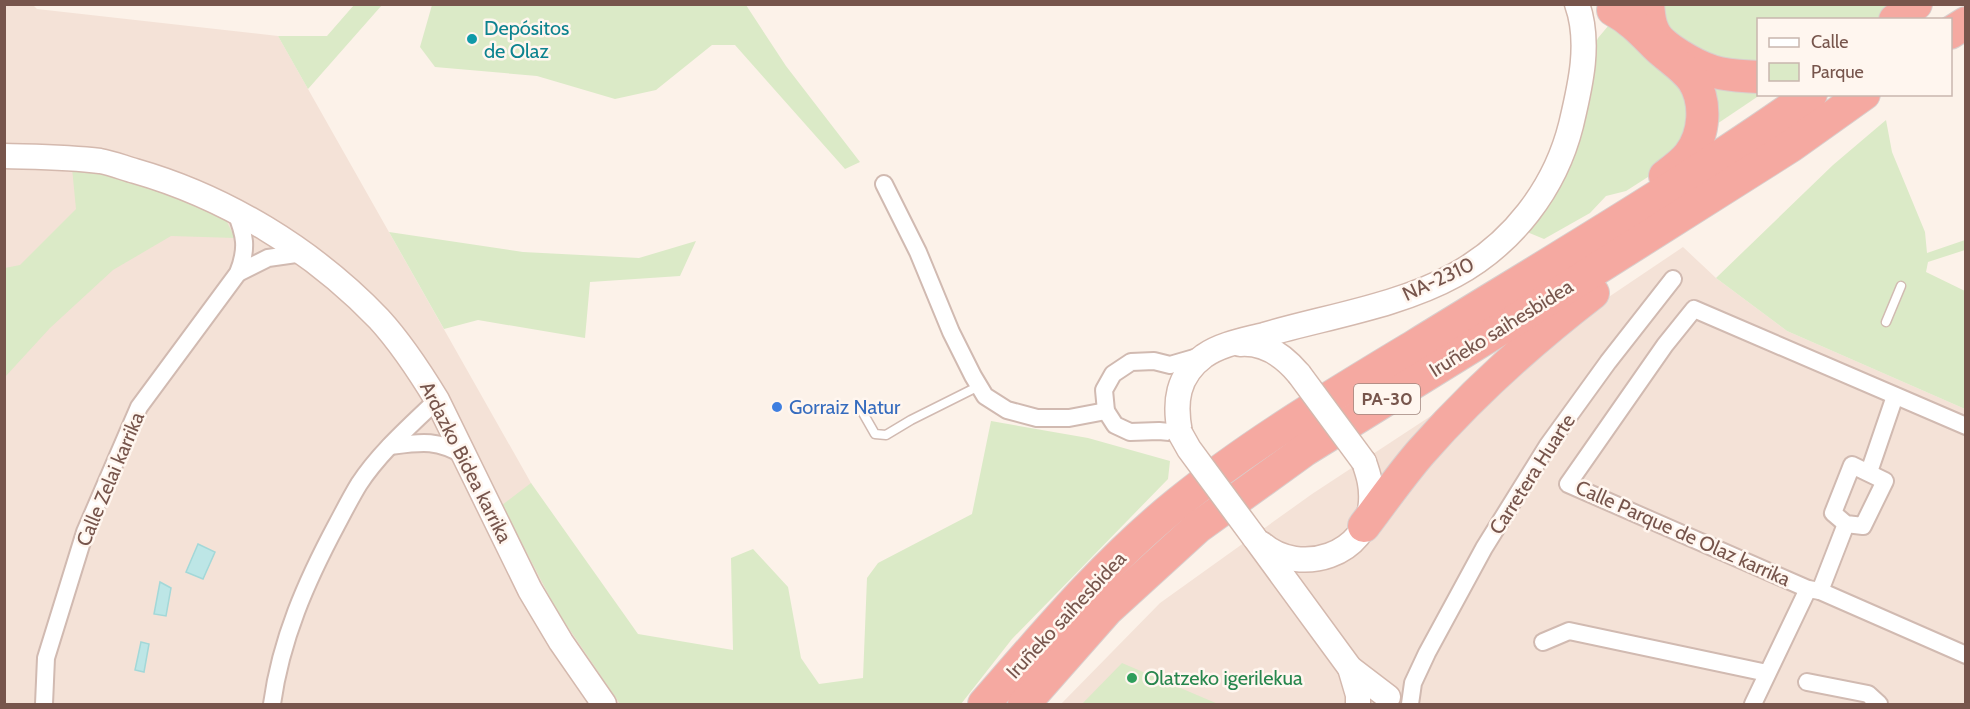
<svg xmlns="http://www.w3.org/2000/svg" width="1970" height="709" font-family="Cabin,sans-serif">
	<style>
		.residential { fill: #f4e2d7 }
		.green { fill: #dbeac7 }
		.water { fill: #bde6e6; stroke: #a3d8d8; stroke-width: 1.5 }
		.lines { fill: none; stroke-linecap: round; stroke-linejoin: round }
		.lane-casing { stroke: #d1bab1; stroke-width: 11 }
		.street-casing { stroke: #d1bab1; stroke-width: 20 }
		.secondary-casing { stroke: #d4b9ae; stroke-width: 27 }
		.highway-casing { stroke: #d9cfcd; stroke-width: 34 }
		.lane { stroke: #fff; stroke-width: 8 }
		.street { stroke: #fff; stroke-width: 16 }
		.secondary { stroke: #fff; stroke-width: 24 }
		.highway { stroke: #f5a9a1; stroke-width: 32 }
		.secondary-bridge-casing { stroke: #d4b9ae; stroke-width: 27; stroke-linecap: butt }
		.secondary-bridge { stroke: #fff; stroke-width: 24 }
		.culture-dot { fill: #0f9aa8; stroke: #fff6ef; stroke-width: 2 }
		.shop-dot { fill: #3f7fe0; stroke: #fff6ef; stroke-width: 2 }
		.leisure-dot { fill: #2e9e5b; stroke: #fff6ef; stroke-width: 2 }
		.labels { text-anchor: middle; dominant-baseline: central; stroke-width: 5; stroke-linejoin: round; paint-order: stroke }
		.shield { fill: #fff6ef; stroke: #a0857d; stroke-width: 1.5 }
		.shield-label { font-size: 18px; font-weight: bold; fill: #77554c }
		.culture-label { font-size: 20px; fill: #0d838f; stroke: #fff6ef; text-anchor: start }
		.street-label { font-size: 20px; fill: #77554c; stroke: #fff6ef }
		.shop-label { font-size: 20px; fill: #366cbe; stroke: #fff6ef; text-anchor: start }
		.leisure-label { font-size: 20px; fill: #27864d; stroke: #fff6ef; text-anchor: start }
	</style>
	<rect width="100%" height="100%" fill="#fcf2e9"/>
	<g class="residential">
		<polygon points="4,5 33,5 37,9 278,36 531,483 631,704 5,704"/>
		<polygon points="1683,247 1716,278 1787,331 1965,409 1965,704 1061,704 1160,603 1312,494 1475,387"/>
	</g>
	<g class="green">
		<polygon points="354,5 382,5 308,89 278,36 327,36"/>
		<polygon points="432,5 746,5 786,66 860,162 845,169 735,45 712,45 656,90 615,99 537,76 435,67 420,47"/>
		<polygon points="1656,5 1902,5 1877,19 1758,20 1758,69 1741,70 1674,39"/>
		<polygon points="1609,25 1681,77 1692,124 1662,168 1626,191 1606,196 1590,213 1544,239 1527,232 1594,47 1598,38"/>
		<polygon points="1712,77 1758,85 1760,95 1708,130"/>
		<polygon points="1886,120 1892,152 1925,232 1927,253 1965,240 1965,250 1928,262 1926,272 1965,291 1965,409 1787,331 1716,278 1833,165"/>
		<polygon points="72,168 104,173 175,195 224,216 235,238 171,236 113,270 50,328 5,377 5,268 20,265 76,209"/>
		<polygon points="389,232 523,252 639,258 696,241 680,276 590,282 585,338 478,320 444,329"/>
		<polygon points="991,421 1088,438 1170,461 1168,479 1012,639 961,704 620,704 557,611 502,505 531,483 638,634 733,650 731,558 753,549 788,587 801,658 819,684 863,678 867,578 878,563 972,514"/>
		<polygon points="1122,663 1218,704 1082,704"/>
	</g>
	<g class="water">
		<polygon points="198,544 215,552 203,579 186,572"/>
		<polygon points="160,582 171,588 166,616 154,614"/>
		<polygon points="141,642 149,644 144,672 135,670"/>
	</g>
	<g class="lines">
		<g class="lane-casing">
			<g id="lane">
				<polyline points="1886,322 1901,286"/>
				<polyline points="863,413 875,434 886,435 911,420 979,386"/>
			</g>
		</g>
		<g class="street-casing">
			<g id="street">
				<polyline points="884,184 918,252 951,332 973,376 985,396 1007,410 1037,418 1069,418 1106,411"/>
				<polyline points="238,273 268,258 303,253"/>
				<polyline points="1966,426 1694,309 1665,345 1568,484 1808,589 1820,591 1966,655"/>
				<polyline points="1180,433 1159,431 1130,432 1115,425 1106,411 1104,390 1113,374 1131,362 1154,361 1170,365 1201,356"/>
				<path d="M390 446C421 442 437 439 465 456"/>
				<polygon points="1852,465 1885,481 1863,526 1846,524 1833,513"/>
				<polyline points="1869,472 1895,396"/>
				<polyline points="1820,591 1846,524"/>
				<polyline points="1543,642 1569,631 1767,673"/>
				<polyline points="1807,682 1868,694 1879,704"/>
				<path d="M44 704 46 658 85 532 139 407 238 273C248 248 245 235 235 210"/>
				<path d="M272 704C281 639 306 582 337 524 344 511 351 497 359 484 380 452 410 426 437 400"/>
				<polyline points="1410,704 1413,683 1427,653 1484,548 1548,445 1608,362 1673,279"/>
				<polyline points="1753,704 1808,589"/>
			</g>
		</g>
		<g class="secondary-casing">
			<g id="secondary">
				<path d="M4 156C36 157 68 157 100 161 112 163 124 168 135 171 226 197 313 250 379 319 401 343 420 372 437 400L530 590 561 642 604 704"/>
				<path d="M1240 344C1265 342 1284 356 1299 374"/>
				<path d="M1180 433C1174 402 1177 376 1204 356 1221 344 1245 340 1264 335 1325 317 1399 306 1455 275 1512 244 1555 189 1571 125 1580 87 1591 43 1577 4"/>
				<polyline points="1254,537 1350,668 1388,697"/>
				<path d="M1262 544C1300 577 1368 555 1371 502 1372 487 1369 476 1364 462"/>
				<polyline points="1350,668 1358,695 1358,704"/>
			</g>
		</g>
		<g class="highway-casing">
			<g id="highway">
				<path d="M1648 4C1649 14 1649 23 1654 32 1661 47 1696 66 1712 71 1726 76 1743 76 1758 77"/>
				<path d="M1613 10C1631 20 1642 32 1656 46 1668 58 1683 66 1693 80 1707 102 1705 134 1689 155 1683 163 1673 170 1665 176"/>
				<polyline points="1895,20 1916,4"/>
				<polyline points="1950,33 1966,23"/>
				<path d="M1364 526C1383 501 1401 475 1421 452 1472 394 1532 340 1593 293"/>
				<path d="M984 704C1045 634 1105 562 1178 503 1252 443 1335 394 1416 345 1549 263 1684 184 1811 94"/>
				<polyline points="1024,704 1107,610 1198,527 1305,450 1549,299 1791,146 1864,94"/>
			</g>
		</g>
		<use href="#lane" class="lane"/>
		<use href="#street" class="street"/>
		<use href="#secondary" class="secondary"/>
		<use href="#highway" class="highway"/>
		<g class="secondary-bridge-casing">
			<g id="secondary-bridge">
				<polyline points="1299,374 1364,462"/>
				<polyline points="1180,433 1189,449 1254,537"/>
			</g>
		</g>
		<use href="#secondary-bridge" class="secondary-bridge"/>
	</g>
	<circle class="culture-dot" cx="472" cy="39" r="6"/>
	<circle class="shop-dot" cx="777" cy="407" r="6"/>
	<circle class="leisure-dot" cx="1132" cy="678" r="6"/>
	<g class="labels">
		<rect class="shield" x="1354" y="384" width="66" height="30" rx="4.5"/>
		<g class="shield-label">
			<text x="1387" y="399">PA-30</text>
		</g>
		<g class="culture-label">
			<text x="484" y="28">Depósitos<tspan x="484" dy="23">de Olaz</tspan></text>
		</g>
		<g class="street-label">
			<text transform="translate(1438 279) rotate(-25)">NA-2310</text>
			<text transform="translate(1501 328) rotate(-32)">Iruñeko saihesbidea</text>
			<text transform="translate(466 462) rotate(63)">Ardazko Bidea karrika</text>
			<text transform="translate(1532 474) rotate(-57)">Carretera Huarte</text>
			<text transform="translate(110 479) rotate(-67)">Calle Zelai karrika</text>
			<text transform="translate(1683 533) rotate(24)">Calle Parque de Olaz karrika</text>
			<text transform="translate(1066 615) rotate(-47)">Iruñeko saihesbidea</text>
		</g>
		<g class="shop-label">
			<text x="789" y="407">Gorraiz Natur</text>
		</g>
		<g class="leisure-label">
			<text x="1144" y="678">Olatzeko igerilekua</text>
		</g>
	</g>
	<rect width="1970" height="709" fill="none" stroke="#77554c" stroke-width="12"/>
	<rect x="1757" y="18" width="195" height="78" fill="#fff6ef" stroke="#c9b6ae" stroke-width="1.5"/>
	<rect x="1769" y="38" width="30" height="9" fill="#ffffff" stroke="#c9b6ae" stroke-width="1.5"/>
	<text x="1811" y="48" font-size="18" fill="#77554c">Calle</text>
	<rect x="1769" y="63" width="30" height="18" fill="#dbeac7" stroke="#c9b6ae" stroke-width="1.5"/>
	<text x="1811" y="78" font-size="18" fill="#77554c">Parque</text>
</svg>
